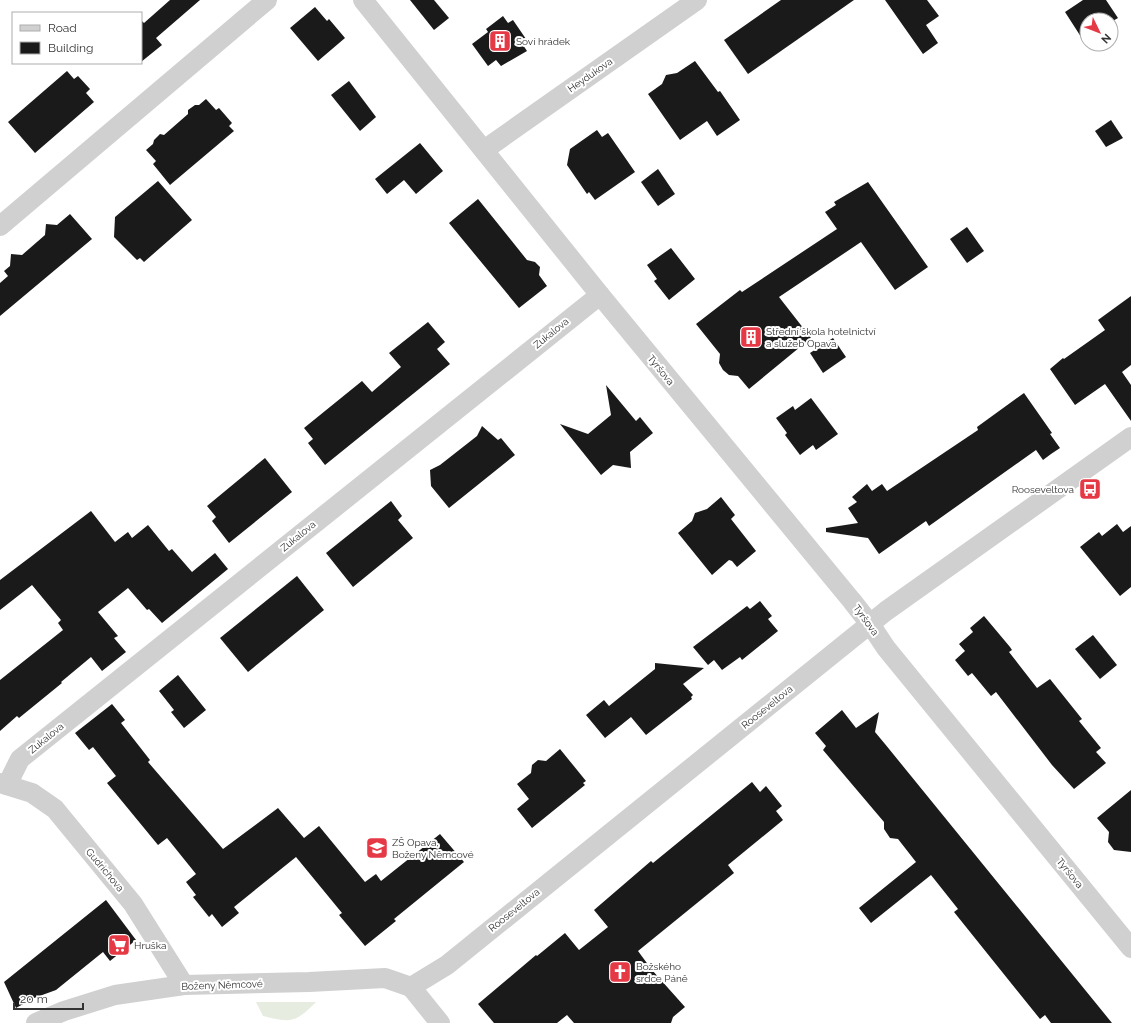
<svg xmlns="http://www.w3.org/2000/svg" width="1131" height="1023" font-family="Raleway,sans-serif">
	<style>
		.green { fill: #e6ecdf }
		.building { fill: #1a1a1a }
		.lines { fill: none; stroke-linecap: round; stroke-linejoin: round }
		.minor { stroke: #d0d0d0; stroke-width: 20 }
		.labels { text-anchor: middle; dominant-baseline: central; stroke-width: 4; stroke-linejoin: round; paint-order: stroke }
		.poi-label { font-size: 10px; fill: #333; stroke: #fff; text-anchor: start }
		.street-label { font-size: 10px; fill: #333; stroke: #fff }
	</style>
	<rect width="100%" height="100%" fill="#fff"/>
	<path class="green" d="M256 1002H316C295 1023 291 1023 263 1016Z"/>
	<g class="building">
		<polygon points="170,0 200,0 156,38 162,45 141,62 141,20 144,23"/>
		<polygon points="410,0 434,0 449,18 434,30"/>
		<polygon points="781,0 854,0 748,74 724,40"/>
		<polygon points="885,0 927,0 939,16 926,25 938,43 923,54"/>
		<polygon points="1083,0 1106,0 1118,18 1111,22 1111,20 1087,20 1087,37 1083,40 1065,12"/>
		<polygon points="315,7 327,21 329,19 345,38 318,61 290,28"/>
		<polygon points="503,16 508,23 513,20 526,39 521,42 527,51 501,66 496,60 488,66 472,44 488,32 486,29"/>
		<polygon points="695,61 718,92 720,91 740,120 717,136 707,121 680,140 648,94 662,84 666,75 677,73"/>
		<polygon points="67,71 74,79 78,76 90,89 86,93 94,102 35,153 8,122"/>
		<polygon points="349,81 376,117 360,131 331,95"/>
		<polygon points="206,99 216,110 219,108 232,123 229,126 234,131 170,185 153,164 156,161 146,150 153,144 154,140 160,134 164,135 188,114 188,110 195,105 199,105"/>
		<polygon points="1111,120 1123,138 1106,147 1095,131"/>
		<polygon points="597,130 602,137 608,133 635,172 595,200 589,192 587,194 567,165 570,149"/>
		<polygon points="420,143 443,171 416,194 404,180 387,194 375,179"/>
		<polygon points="658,169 675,194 658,206 641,182"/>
		<polygon points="158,181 192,220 144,262 140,258 137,260 114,237 115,217"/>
		<polygon points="868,182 928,267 895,290 861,242 779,297 811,338 749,389 738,376 729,375 723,370 719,363 720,354 696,324 740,290 742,292 837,229 825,212 836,205 834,202"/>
		<polygon points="478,199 527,260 535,262 540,267 539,275 547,286 519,308 449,223"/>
		<polygon points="70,214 92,239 0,316 0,283 8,276 4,271 10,266 11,254 22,255 45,235 46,224 57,225"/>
		<polygon points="967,227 984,251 967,263 950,239"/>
		<polygon points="671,248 695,279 669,300 654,281 657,279 647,265"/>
		<polygon points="1131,296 1131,365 1122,372 1131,385 1131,421 1105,384 1075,405 1050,369 1063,358 1064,359 1105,330 1098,320"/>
		<polygon points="428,322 445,342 437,349 450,364 325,465 308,443 313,439 304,428 362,381 372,392 401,367 389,353"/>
		<polygon points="833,338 846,357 823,373 810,353"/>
		<polygon points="606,385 636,421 640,417 653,433 630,452 631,468 613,465 601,475 560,424 588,434 611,415"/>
		<polygon points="1024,393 1052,433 1050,434 1060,448 1051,454 1043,460 1036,450 929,526 926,521 879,554 868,538 826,532 826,528 858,523 848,508 857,502 852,497 867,484 872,491 882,484 887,491 978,430 977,427"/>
		<polygon points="811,398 838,434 816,450 813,445 800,455 785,435 787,433 776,418 793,406 795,410"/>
		<polygon points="482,426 498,440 501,438 515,455 449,508 431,486 430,470 440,465 477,436"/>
		<polygon points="265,458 292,492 229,543 212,521 216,517 207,506"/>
		<polygon points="721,497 735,515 731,519 756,551 737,567 732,561 729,560 712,575 678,533 692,521 695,513 707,509"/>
		<polygon points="391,501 402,516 398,520 413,538 353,587 326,553"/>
		<polygon points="91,511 115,542 128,532 132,538 148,525 169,551 172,549 192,572 215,553 228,569 162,623 149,609 147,610 128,588 98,612 118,636 114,638 126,652 102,671 91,657 61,682 62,683 19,718 17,716 0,731 0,680 63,630 58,623 61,620 32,585 0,610 0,580"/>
		<polygon points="1117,524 1123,532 1131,526 1131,587 1120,596 1080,547 1099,532 1102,536"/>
		<polygon points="297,576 324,610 248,672 220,638"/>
		<polygon points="760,601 772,616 768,619 778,631 742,660 740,657 722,670 714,660 708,665 693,647 747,606 750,609"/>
		<polygon points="984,616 1010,647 1012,650 1009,652 1037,688 1050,679 1082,719 1079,721 1101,748 1096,752 1106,763 1074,789 1052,765 996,692 991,696 972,673 968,676 955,660 965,651 959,644 973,632 970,628"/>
		<polygon points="1093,635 1117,665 1100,679 1075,649"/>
		<polygon points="655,663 704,668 683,684 693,695 691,697 692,699 646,735 631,717 605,738 586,715 604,700 609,706 655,669"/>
		<polygon points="178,675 206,710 184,728 171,712 174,710 159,691"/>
		<polygon points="112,704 125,720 121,723 150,760 148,762 223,849 278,808 304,838 319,826 365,882 376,874 381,881 440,834 464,862 394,919 396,921 365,946 339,915 342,913 296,857 234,907 239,913 222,927 212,914 209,917 193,897 196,895 186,882 196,874 167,838 158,845 107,783 116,776 93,747 89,750 75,733"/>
		<polygon points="842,710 856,728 879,712 875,732 885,744 1112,1023 1051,1023 1045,1015 1040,1019 954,912 958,909 931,875 871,923 859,908 916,862 898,839 890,838 884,829 884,822 823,750 826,746 815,733"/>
		<polygon points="560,749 586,781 583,783 585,785 532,828 517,809 529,799 517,784 531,773 532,765 538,760 546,761"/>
		<polygon points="752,782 760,792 766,786 782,806 776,811 783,820 728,865 734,873 638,951 652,970 685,1007 673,1017 671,1023 574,1023 567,1015 557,1023 494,1023 478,1004 536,955 537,956 565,933 579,950 608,927 594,910 651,861 653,863"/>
		<polygon points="1131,790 1131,852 1114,850 1108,842 1109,832 1097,818"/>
		<polygon points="106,900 136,940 110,961 103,952 56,990 34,998 16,1008 4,982"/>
	</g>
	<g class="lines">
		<g class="minor">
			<polyline points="363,0 600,295 852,601 870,624 886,648 1131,948"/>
			<polyline points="484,150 697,0"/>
			<polyline points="0,226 267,0"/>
			<polyline points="0,783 32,793 55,809 133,904 184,985"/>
			<polyline points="7,785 20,759 600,295"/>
			<polyline points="411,987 447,965 886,611 1131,437"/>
			<polyline points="411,987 440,1023"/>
			<polyline points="36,1023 64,1011 115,995 184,985 309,982 385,978 411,987"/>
		</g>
	</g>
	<defs>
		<g id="building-square" transform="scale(1.15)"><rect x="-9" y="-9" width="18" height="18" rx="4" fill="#e63946" stroke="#fff"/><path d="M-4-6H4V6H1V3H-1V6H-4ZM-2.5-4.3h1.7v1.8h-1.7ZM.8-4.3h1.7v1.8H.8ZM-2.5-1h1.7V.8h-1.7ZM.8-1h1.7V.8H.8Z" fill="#fff"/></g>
		<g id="bus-square" transform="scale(1.15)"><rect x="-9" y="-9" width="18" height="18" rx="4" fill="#e63946" stroke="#fff"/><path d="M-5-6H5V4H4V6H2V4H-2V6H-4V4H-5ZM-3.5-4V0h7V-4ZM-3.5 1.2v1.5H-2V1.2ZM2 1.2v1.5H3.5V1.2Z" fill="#fff"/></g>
		<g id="school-square" transform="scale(1.15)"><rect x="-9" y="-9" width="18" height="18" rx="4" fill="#e63946" stroke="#fff"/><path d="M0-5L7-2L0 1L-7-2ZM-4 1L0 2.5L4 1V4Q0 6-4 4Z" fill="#fff"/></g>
		<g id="supermarket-square" transform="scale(1.15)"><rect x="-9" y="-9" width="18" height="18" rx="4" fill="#e63946" stroke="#fff"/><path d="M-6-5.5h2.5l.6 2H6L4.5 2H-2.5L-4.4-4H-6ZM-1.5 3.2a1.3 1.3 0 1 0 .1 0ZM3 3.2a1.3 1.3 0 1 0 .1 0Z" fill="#fff"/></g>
		<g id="church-square" transform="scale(1.15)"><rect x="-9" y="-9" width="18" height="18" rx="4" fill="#e63946" stroke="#fff"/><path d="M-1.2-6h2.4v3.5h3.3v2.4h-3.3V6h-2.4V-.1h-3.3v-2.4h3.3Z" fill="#fff"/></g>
	</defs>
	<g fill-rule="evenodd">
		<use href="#building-square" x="500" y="41"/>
		<use href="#building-square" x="751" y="337"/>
		<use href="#bus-square" x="1090" y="489"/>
		<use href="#school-square" x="377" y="848"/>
		<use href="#supermarket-square" x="119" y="945"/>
		<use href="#church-square" x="620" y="972"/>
	</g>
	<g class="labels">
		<g class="poi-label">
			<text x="516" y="41">Soví hrádek</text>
			<text x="766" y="331">Střední škola hotelnictví<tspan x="766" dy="12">a služeb Opava</tspan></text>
			<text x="1074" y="489" text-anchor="end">Rooseveltova</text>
			<text x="392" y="842">ZŠ Opava,<tspan x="392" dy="12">Boženy Němcové</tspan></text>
			<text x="134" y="945">Hruška</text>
			<text x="636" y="966">Božského<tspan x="636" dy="12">srdce Páně</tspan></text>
		</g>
		<g class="street-label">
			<text transform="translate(590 75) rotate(-35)">Heydukova</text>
			<text transform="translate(551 333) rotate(-39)">Zukalova</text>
			<text transform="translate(661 370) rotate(51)">Tyršova</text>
			<text transform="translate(298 536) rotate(-39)">Zukalova</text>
			<text transform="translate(866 620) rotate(54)">Tyršova</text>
			<text transform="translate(767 707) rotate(-39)">Rooseveltova</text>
			<text transform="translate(46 738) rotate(-39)">Zukalova</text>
			<text transform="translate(105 870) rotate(50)">Gudrichova</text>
			<text transform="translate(1070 873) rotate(51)">Tyršova</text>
			<text transform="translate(514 910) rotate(-39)">Rooseveltova</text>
			<text transform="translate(222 985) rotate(-2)">Boženy Němcové</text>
		</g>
	</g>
	<rect x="12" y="12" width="130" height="52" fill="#ffffff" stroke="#adadad"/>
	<rect x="20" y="25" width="20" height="6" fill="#d0d0d0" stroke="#adadad"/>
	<text x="48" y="32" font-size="12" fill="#333333">Road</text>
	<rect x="20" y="42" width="20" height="12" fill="#1a1a1a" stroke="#adadad"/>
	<text x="48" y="52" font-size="12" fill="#333333">Building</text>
	<g transform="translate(1099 32) rotate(133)"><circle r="19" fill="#ffffff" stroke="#adadad"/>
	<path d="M0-3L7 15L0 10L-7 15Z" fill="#e63946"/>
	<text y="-6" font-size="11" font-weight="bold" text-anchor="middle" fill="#333333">N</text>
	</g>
	<path d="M14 1003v6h69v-6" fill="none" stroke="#333333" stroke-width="2"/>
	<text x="20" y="1003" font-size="12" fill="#333333" stroke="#ffffff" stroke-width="3" paint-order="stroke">20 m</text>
</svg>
